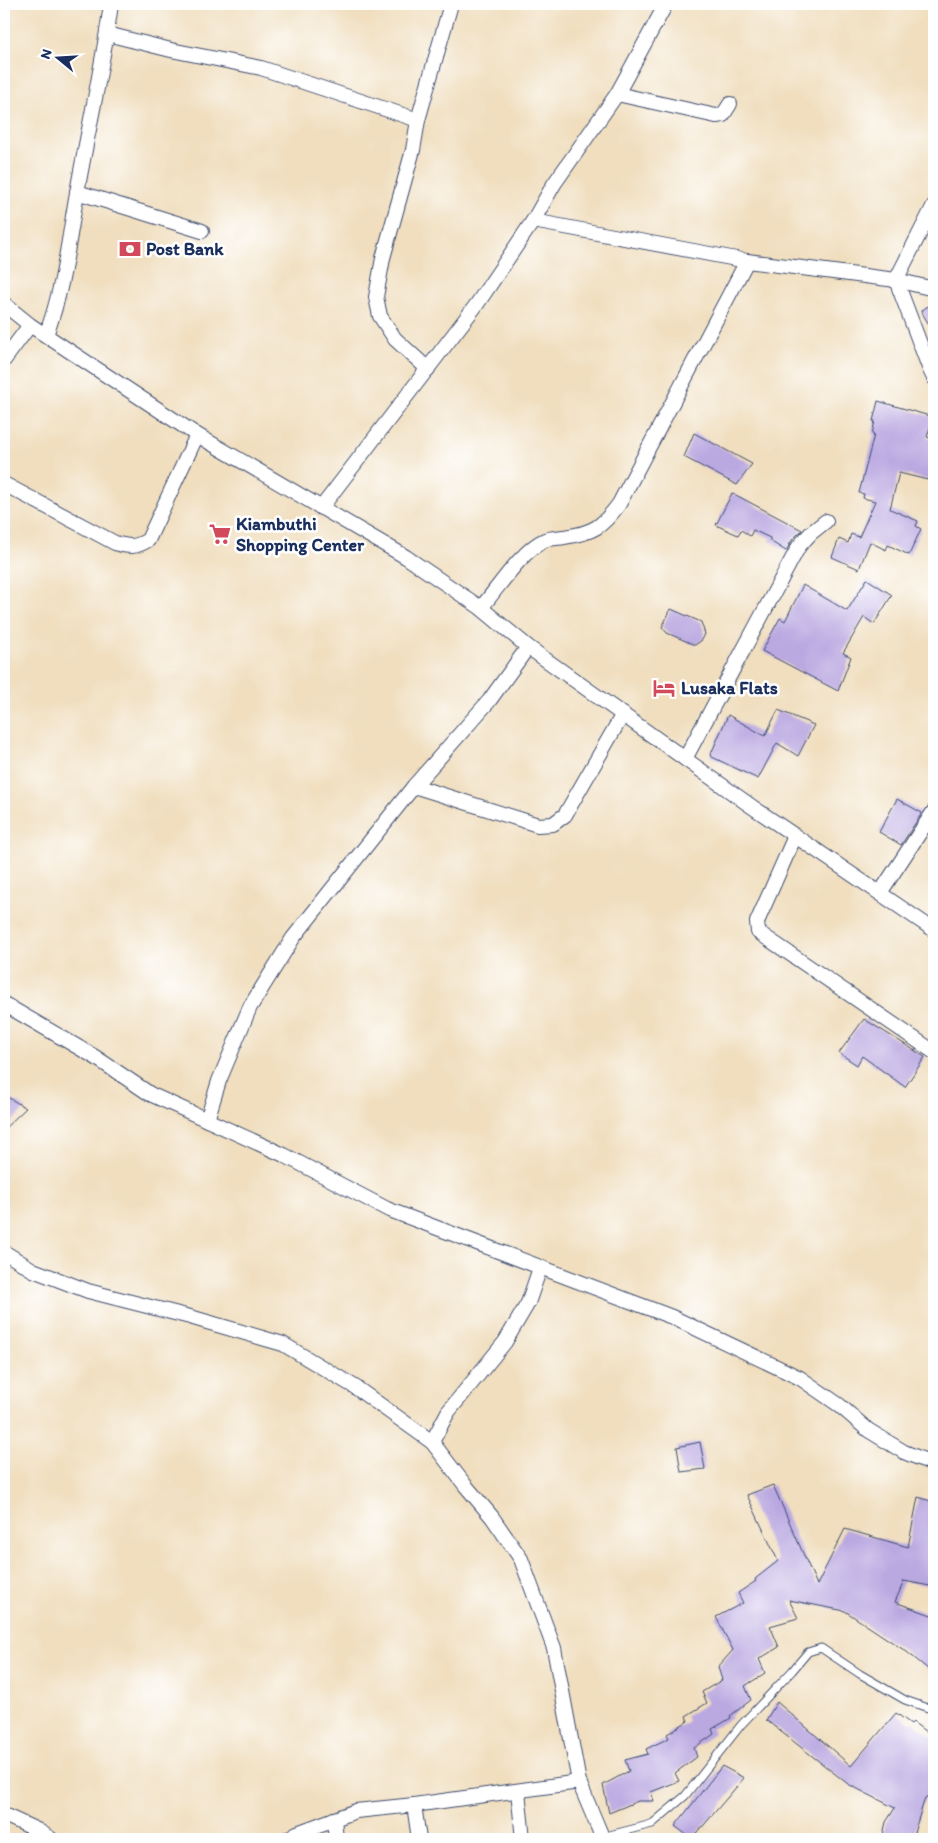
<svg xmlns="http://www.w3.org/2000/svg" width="938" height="1843" font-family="Itim,sans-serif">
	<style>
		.building { fill: #baa8e1 }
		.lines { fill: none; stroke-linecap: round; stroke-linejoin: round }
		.lane-casing { stroke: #3b496c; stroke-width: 9 }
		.street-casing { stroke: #3b496c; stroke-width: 16 }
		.lane { stroke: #fff; stroke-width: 7 }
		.street { stroke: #fff; stroke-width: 14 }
		.labels { text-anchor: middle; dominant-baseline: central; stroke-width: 5; stroke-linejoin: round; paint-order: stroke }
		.poi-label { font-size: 18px; font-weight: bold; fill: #1b2f5e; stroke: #fff; text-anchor: start }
	</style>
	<rect width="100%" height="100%" fill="#fff"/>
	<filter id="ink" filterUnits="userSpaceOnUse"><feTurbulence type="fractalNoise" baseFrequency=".02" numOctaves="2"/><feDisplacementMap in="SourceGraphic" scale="10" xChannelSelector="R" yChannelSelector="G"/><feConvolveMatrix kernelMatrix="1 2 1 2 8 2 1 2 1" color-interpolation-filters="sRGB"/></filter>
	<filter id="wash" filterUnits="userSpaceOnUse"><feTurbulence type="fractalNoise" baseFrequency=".0096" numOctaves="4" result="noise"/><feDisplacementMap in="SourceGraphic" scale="20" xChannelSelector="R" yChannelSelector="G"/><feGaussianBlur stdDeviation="1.12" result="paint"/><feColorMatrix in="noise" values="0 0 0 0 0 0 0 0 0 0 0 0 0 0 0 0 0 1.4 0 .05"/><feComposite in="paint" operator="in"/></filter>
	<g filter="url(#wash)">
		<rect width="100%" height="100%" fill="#f0debe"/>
		<g id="blocks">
			<g class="building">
				<polygon points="934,302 934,333 921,311"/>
				<polygon points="878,401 933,417 927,437 934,439 931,455 934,456 928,480 899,473 890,509 918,521 916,526 921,529 909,555 888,545 886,550 870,542 859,569 832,557 839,539 848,543 851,534 859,537 875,501 863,498 864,494 859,493 874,435 872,434 875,421 873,421"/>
				<polygon points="694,433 752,464 737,485 684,457"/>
				<polygon points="732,493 802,530 792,540 786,551 770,541 770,538 753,530 750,536 741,530 738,535 716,525"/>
				<polygon points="867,579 892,595 874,624 864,617 843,653 851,657 838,691 762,651 780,618 785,621 803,585 847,611"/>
				<polygon points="671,609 701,622 705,634 702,640 695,645 667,633 662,627"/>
				<polygon points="778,710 814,725 798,756 777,743 758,779 710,756 728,715 765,736"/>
				<polygon points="897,799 922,813 901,845 879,832"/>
				<polygon points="864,1019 925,1057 905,1087 862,1056 857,1065 839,1053"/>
				<polygon points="4,1095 26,1108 4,1129"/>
				<polygon points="700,1442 705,1469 681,1472 677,1447"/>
				<polygon points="773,1485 817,1585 845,1529 908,1547 918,1497 934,1502 934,1578 930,1586 904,1581 895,1602 934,1616 934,1674 907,1652 845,1611 789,1600 798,1618 770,1626 779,1647 759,1659 765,1673 745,1686 751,1700 730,1716 731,1718 712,1729 714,1734 694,1748 697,1757 675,1773 679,1781 651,1792 654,1801 638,1801 609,1813 603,1785 629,1771 625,1760 648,1754 646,1749 669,1738 667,1734 688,1721 686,1716 707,1703 702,1692 722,1680 718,1667 733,1650 716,1617 743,1603 738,1593 756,1581 755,1579 778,1561 747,1495"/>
				<polygon points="777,1702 851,1766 896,1713 911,1724 913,1722 934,1738 934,1793 925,1798 912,1839 882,1839 886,1822 895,1808 848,1784 766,1720"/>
				<polygon points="722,1766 744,1778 692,1839 675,1826"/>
			</g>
		</g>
	</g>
	<g filter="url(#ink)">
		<use href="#blocks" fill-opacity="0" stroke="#3b496c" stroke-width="1"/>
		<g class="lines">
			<g class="lane-casing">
				<polyline id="lane" points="602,1837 652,1824 685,1796 741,1725 792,1671 808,1652 821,1648 860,1674 905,1700 928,1708 934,1704"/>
			</g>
			<g class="street-casing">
				<g id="street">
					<polyline points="107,34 171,50 261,68 418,120"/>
					<polyline points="617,94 716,116 723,115 730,104"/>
					<polyline points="77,192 202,231"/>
					<polyline points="934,205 896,280 930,370 934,378"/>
					<polyline points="533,221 747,261 896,280 934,289"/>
					<polyline points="4,304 30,325 197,435 406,557 481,608 528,647 751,806 934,930"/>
					<path d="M46 335C64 288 69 236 78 187 89 126 103 65 111 4"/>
					<polyline points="4,360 30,325"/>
					<polyline points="428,369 395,339 380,316 376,297 383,258 413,150 418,120 451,4"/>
					<path d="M4 484 115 543C129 547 135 548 148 540L197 435"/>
					<polyline points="321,508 477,304 533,221 554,184 617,94 666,4"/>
					<path d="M481 608C497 589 523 549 545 540 551 538 558 538 564 537 593 533 602 527 619 504L747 261"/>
					<polyline points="685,759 799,546 811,533 826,521"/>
					<polyline points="414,786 538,825 553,824 565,815 623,714"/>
					<polyline points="795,836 757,922 758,932 934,1052"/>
					<polyline points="880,893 934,811"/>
					<polyline points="4,1004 95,1057 150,1094 284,1155 387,1209 672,1317 800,1378 839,1405 868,1430 904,1452 934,1464"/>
					<polyline points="207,1120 219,1081 250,1007 293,938 414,786 489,701 528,647"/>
					<polyline points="4,1252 33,1270 88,1291 190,1317 283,1344 355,1387 432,1442"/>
					<polyline points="540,1268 528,1303 505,1342 448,1412 432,1442 465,1485 492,1517 521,1559 554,1648 579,1782 603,1839"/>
					<polyline points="518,1791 523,1839"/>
					<polyline points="414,1805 419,1839"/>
					<polyline points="4,1815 37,1830 51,1839"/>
					<polyline points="334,1819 336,1839"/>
					<polyline points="287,1839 297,1833 356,1811 414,1805 579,1782"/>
				</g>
			</g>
			<use href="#lane" class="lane"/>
			<use href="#street" class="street"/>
		</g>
	</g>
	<defs>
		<g id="bank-bare" transform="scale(1.725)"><path d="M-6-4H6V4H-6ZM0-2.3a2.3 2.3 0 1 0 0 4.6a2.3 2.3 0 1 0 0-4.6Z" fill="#d1495b" stroke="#fff" stroke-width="2.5" paint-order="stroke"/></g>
		<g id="supermarket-bare" transform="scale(1.725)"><path d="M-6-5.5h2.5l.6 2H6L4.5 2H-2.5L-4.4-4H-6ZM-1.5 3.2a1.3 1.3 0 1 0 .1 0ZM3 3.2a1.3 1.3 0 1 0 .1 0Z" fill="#d1495b" stroke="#fff" stroke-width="2.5" paint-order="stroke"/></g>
		<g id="hotel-bare" transform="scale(1.725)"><path d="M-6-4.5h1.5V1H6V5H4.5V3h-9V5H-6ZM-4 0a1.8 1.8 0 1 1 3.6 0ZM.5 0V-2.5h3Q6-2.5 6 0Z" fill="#d1495b" stroke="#fff" stroke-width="2.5" paint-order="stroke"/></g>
	</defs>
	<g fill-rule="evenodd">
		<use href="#bank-bare" x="130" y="249"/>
		<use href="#supermarket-bare" x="220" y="534"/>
		<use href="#hotel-bare" x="664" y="688"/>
	</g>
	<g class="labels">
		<g class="poi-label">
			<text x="146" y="249">Post Bank</text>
			<text x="236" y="524">Kiambuthi<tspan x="236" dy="21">Shopping Center</tspan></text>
			<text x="681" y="688">Lusaka Flats</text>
		</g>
	</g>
	<rect width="938" height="1843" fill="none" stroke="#fff" stroke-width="20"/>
	<g transform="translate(58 58) rotate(288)" stroke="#ffffff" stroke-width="4" paint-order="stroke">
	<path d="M0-4L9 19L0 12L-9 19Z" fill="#1b2f5e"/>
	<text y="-8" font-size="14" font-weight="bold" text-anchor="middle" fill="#1b2f5e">N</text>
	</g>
</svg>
